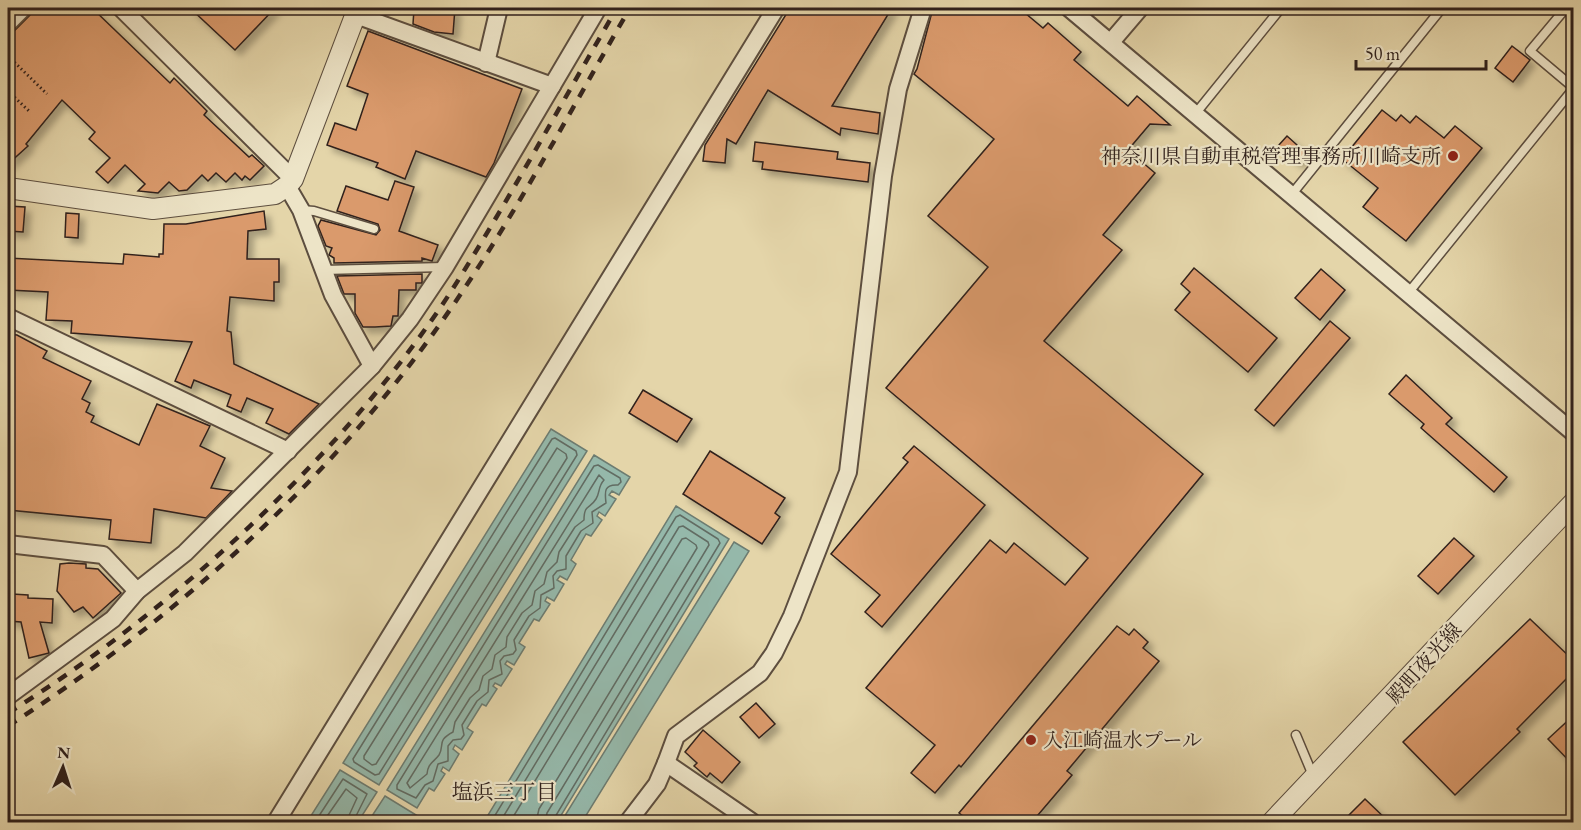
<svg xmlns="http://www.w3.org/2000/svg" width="1581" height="830" font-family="'EB Garamond','Noto Serif JP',serif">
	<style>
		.water { fill: #95b8aa; stroke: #6d7c71; stroke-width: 1.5 }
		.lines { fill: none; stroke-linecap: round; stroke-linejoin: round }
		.shore { stroke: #626c63; stroke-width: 1.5 }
		.building { fill: #da9a6c; stroke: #30211c; stroke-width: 1.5; filter: url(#shadow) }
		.service-casing { stroke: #5d4e3f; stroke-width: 11 }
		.minor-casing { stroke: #5d4e3f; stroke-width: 20 }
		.tertiary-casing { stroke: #5d4e3f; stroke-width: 22 }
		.path { stroke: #30211c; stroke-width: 3; stroke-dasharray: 1.5 3; stroke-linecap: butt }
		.service { stroke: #ede4c7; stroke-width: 8 }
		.minor { stroke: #ede4c7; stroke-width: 16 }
		.tertiary { stroke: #ede4c7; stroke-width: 20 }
		.rail { stroke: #30211c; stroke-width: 4.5; stroke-dasharray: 10 10; stroke-linecap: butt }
		.poi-dot { fill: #8f2418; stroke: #ede4c7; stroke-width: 2 }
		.labels { text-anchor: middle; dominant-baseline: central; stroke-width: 4.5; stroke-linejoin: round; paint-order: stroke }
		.poi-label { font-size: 20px; fill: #30211c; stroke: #ede4c7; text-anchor: end }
		.street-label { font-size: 20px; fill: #30211c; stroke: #ede4c7 }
		.neighbourhood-label { font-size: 21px; fill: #30211c; stroke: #ede4c7 }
	</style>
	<defs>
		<filter id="shadow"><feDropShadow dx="5.5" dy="5.5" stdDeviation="3" flood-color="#0004"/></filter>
	</defs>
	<rect width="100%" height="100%" fill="#e4d5a9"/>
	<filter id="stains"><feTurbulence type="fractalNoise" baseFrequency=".00333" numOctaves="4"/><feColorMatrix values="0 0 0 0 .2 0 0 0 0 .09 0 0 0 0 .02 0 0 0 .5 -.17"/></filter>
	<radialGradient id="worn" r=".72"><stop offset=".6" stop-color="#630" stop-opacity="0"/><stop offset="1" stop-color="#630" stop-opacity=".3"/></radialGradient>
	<g class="water">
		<polygon points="551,429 587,451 379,785 343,763"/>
		<polygon points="594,455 630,477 619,495 612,491 609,495 616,499 605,516 599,512 597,516 602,520 591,536 586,534 571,560 576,564 567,580 560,576 557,580 564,584 554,601 547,597 545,601 550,604 539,621 534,619 519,643 525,647 514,665 507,661 505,664 512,669 501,686 495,683 493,686 497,689 486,706 482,704 467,728 473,732 462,750 455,745 453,749 459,754 449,771 443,767 441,771 445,774 434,791 429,788 417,808 387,790"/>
		<polygon points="676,506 729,539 557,822 488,822 485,820"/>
		<polygon points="734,542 749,551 582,822 561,822"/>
		<polygon points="340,770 377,792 358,822 307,822"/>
		<polygon points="385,796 421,818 418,822 368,822"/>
	</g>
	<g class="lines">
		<g class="shore">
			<polygon points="555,438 576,451 577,455 379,774 375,775 354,762 353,759 552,439"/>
			<polygon points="557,448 566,454 567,458 376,764 372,765 364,759 364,756"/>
			<path d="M598 465 620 478 621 482 618 485C603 484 605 493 606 503L592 512 593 523 581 531 566 556V569L557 571 553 576 554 588 541 595 540 608 529 616 514 640 516 650 513 654 504 656 500 661 502 674 489 680 488 692 477 701 462 725 464 735 461 739 453 740 448 746V761L438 764 433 781 425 785 416 798 397 789V785L594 466Z"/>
			<path d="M599 475 604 480C598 486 600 493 596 499 590 509 584 504 584 520L575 527 559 552 557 562 547 572 544 584 535 591 532 605 522 613 507 637 506 647 495 655 492 669 483 676 479 690 470 698 455 722 453 732C436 741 445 745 439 755 433 763 428 763 427 774L410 788 407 783Z"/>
			<polyline points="315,822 343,779 367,794 353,822"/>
			<polyline points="323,822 346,789 357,798 346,822"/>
			<polyline points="491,822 676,517 680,515 718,539 720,543 552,822"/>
			<polyline points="500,822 679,527 683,526 708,542 709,545 547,813 545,822"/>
			<polyline points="510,822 682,539 686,538 696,545 697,548 539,809 536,822"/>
		</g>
	</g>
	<g class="building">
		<polygon points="34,8 92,8 170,83 174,78 207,111 204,115 249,157 252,155 264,166 250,180 245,176 242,180 235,173 226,182 216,173 208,181 202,175 187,190 179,191 169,182 158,193 138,191 145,184 125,165 108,183 96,172 110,158 89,139 95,132 62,100 26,144 28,146 8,164 8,33 15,30 30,15"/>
		<polygon points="190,8 275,8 235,50"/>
		<polygon points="425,8 455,8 453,34 434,32 413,24 414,9 425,10"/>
		<polygon points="790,8 892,8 832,106 880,113 878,134 841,128 840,135 768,90 736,144 727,139 725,163 703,161 705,145"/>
		<polygon points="933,8 1019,8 1043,28 1048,23 1081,52 1074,60 1128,106 1137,96 1170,125 1150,124 1128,150 1155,173 1103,235 1122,250 1044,341 1203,474 961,767 959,765 935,793 911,773 935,745 866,688 990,540 1006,553 1014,543 1065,585 1088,558 886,388 988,267 928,216 994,139 914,74 917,69"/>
		<polygon points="368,31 522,89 494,163 486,177 416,151 405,179 376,167 378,163 327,145 335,123 356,130 368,94 347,86"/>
		<polygon points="1512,46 1530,60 1513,82 1495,68"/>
		<polygon points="1382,110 1396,121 1401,115 1410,123 1416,116 1444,138 1455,126 1482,148 1406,241 1363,207 1378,188 1342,159"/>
		<polygon points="1287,136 1306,153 1298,163 1278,146"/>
		<polygon points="755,142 838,152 837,159 870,163 868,182 762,169 763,162 753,161"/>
		<polygon points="395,181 414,187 399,231 438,245 432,261 422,258 422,261 334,263 334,258 329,255 332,248 326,246 318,226 321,220 376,235 380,230 378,224 337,211 346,186 388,200"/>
		<polygon points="8,206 25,207 23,232 8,231"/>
		<polygon points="264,211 266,229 248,231 247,259 279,259 279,282 274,282 274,301 230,297 227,331 231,332 234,364 319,404 289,434 266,423 273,409 247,398 241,412 227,406 231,395 194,380 191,388 175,381 192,342 71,333 72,321 46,320 48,292 8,290 8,258 123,264 124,254 159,257 159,254 163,254 164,224 186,224"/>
		<polygon points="66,213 79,214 78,238 65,237"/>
		<polygon points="1194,268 1277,338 1248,372 1175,310 1190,292 1181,284"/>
		<polygon points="1321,269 1345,290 1320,320 1295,298"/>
		<polygon points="422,274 422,283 416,283 416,290 399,290 398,316 393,316 391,326 375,327 363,327 355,313 355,294 344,294 337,276"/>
		<polygon points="1330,321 1350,338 1274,426 1255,410"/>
		<polygon points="8,334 17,335 47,351 43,358 91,381 82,399 90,403 86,412 94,416 91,422 139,445 157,404 210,426 200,446 225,458 211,488 232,491 206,518 154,509 151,543 109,539 111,520 8,510"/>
		<polygon points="1406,375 1452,418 1446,424 1507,477 1494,492 1421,428 1424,424 1389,394"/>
		<polygon points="643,390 692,419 677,442 629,413"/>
		<polygon points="914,446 985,505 882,627 865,612 880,595 831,554 908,462 903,458"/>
		<polygon points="710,451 785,498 775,513 780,517 762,544 683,494"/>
		<polygon points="1454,538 1474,556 1438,594 1418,576"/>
		<polygon points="69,563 86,564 86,568 98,569 121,593 93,618 83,607 74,612 57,591 60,564"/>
		<polygon points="12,594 28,595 28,598 53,599 52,623 40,622 49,653 29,658 21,622 8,621 8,597 11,597"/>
		<polygon points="1530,619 1574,661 1574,671 1517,729 1520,732 1455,795 1403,742"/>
		<polygon points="1117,626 1129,635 1134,629 1148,642 1143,648 1159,661 1067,771 1072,775 1032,822 971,822 959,813"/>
		<polygon points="756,703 775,724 759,738 740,717"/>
		<polygon points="1574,715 1574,766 1548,739"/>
		<polygon points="703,730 740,762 722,783 710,773 707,777 694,766 697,763 685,752"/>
		<polygon points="1365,799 1389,822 1342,822"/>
	</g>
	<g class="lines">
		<g class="service-casing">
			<g id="service">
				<polyline points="1566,8 1530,51 1574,88"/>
				<polyline points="1196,113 1281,8"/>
				<polyline points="1292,194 1442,8"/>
				<polyline points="301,210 314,211 374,229"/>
				<polyline points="323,270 444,267"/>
				<polyline points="1409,292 1574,88"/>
				<polyline points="1296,735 1314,778"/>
			</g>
		</g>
		<g class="minor-casing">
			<g id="minor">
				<polyline points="121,8 293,179"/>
				<polyline points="1069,8 1574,433"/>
				<polyline points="356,15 552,86"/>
				<polyline points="8,23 23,8"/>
				<polyline points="1111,42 1140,8"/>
				<polyline points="486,63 499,8"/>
				<polyline points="287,186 301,210 333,295 372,366"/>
				<polyline points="8,317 288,451"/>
				<polyline points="8,544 103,555 137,591"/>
				<polyline points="8,696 113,619 137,591 185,553 372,366 410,319 445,267 598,8"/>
				<polyline points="276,822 776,8"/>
				<polyline points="628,822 657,784 666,763"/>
				<polyline points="752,822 666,763 676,736 760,673 774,653 792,616 848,472 883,176 898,89 923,8"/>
			</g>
		</g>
		<g class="tertiary-casing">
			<g id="tertiary">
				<polyline points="8,188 153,209 275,194 287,186 293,179 358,8"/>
				<polyline points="1272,822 1574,502"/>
			</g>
		</g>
		<g class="path">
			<polyline points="8,56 47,94"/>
			<polyline points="8,91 29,111"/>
		</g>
		<use href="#service" class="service"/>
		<use href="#minor" class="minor"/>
		<use href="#tertiary" class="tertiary"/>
		<g class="rail">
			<path d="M8 713C171 612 347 452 452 290 510 198 562 102 617 8"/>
			<path d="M8 726C184 613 343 470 460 295 522 203 574 104 630 8"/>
		</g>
	</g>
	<g class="poi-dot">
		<circle cx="1453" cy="156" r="6"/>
		<circle cx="1031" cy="740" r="6"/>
	</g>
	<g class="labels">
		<g class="poi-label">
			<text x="1441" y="156">神奈川県自動車税管理事務所川崎支所</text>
			<text x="1043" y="740" text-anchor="start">入江崎温水プール</text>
		</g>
		<g class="street-label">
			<text transform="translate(1424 663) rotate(-48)">殿町夜光線</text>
		</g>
		<g class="neighbourhood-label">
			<text x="504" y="791">塩浜三丁目</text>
		</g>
	</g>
	<rect width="1581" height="830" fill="none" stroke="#e4d5a9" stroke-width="30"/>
	<rect x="9" y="9" width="1563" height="812" fill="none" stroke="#30211c" stroke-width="3"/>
	<rect x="15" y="15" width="1551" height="800" fill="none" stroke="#30211c" stroke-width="1.5"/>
	<g transform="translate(63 767) rotate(3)" stroke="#ede4c7" stroke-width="4.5" paint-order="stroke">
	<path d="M0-4.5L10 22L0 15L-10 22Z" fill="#30211c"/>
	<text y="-9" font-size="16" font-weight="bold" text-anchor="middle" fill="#30211c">N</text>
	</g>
	<path d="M1356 60v9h130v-9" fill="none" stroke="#30211c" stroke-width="3"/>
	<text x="1365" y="60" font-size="18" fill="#30211c" stroke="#ede4c7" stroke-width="4.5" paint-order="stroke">50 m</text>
	<rect width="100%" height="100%" filter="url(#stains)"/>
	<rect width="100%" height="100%" fill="url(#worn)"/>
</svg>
